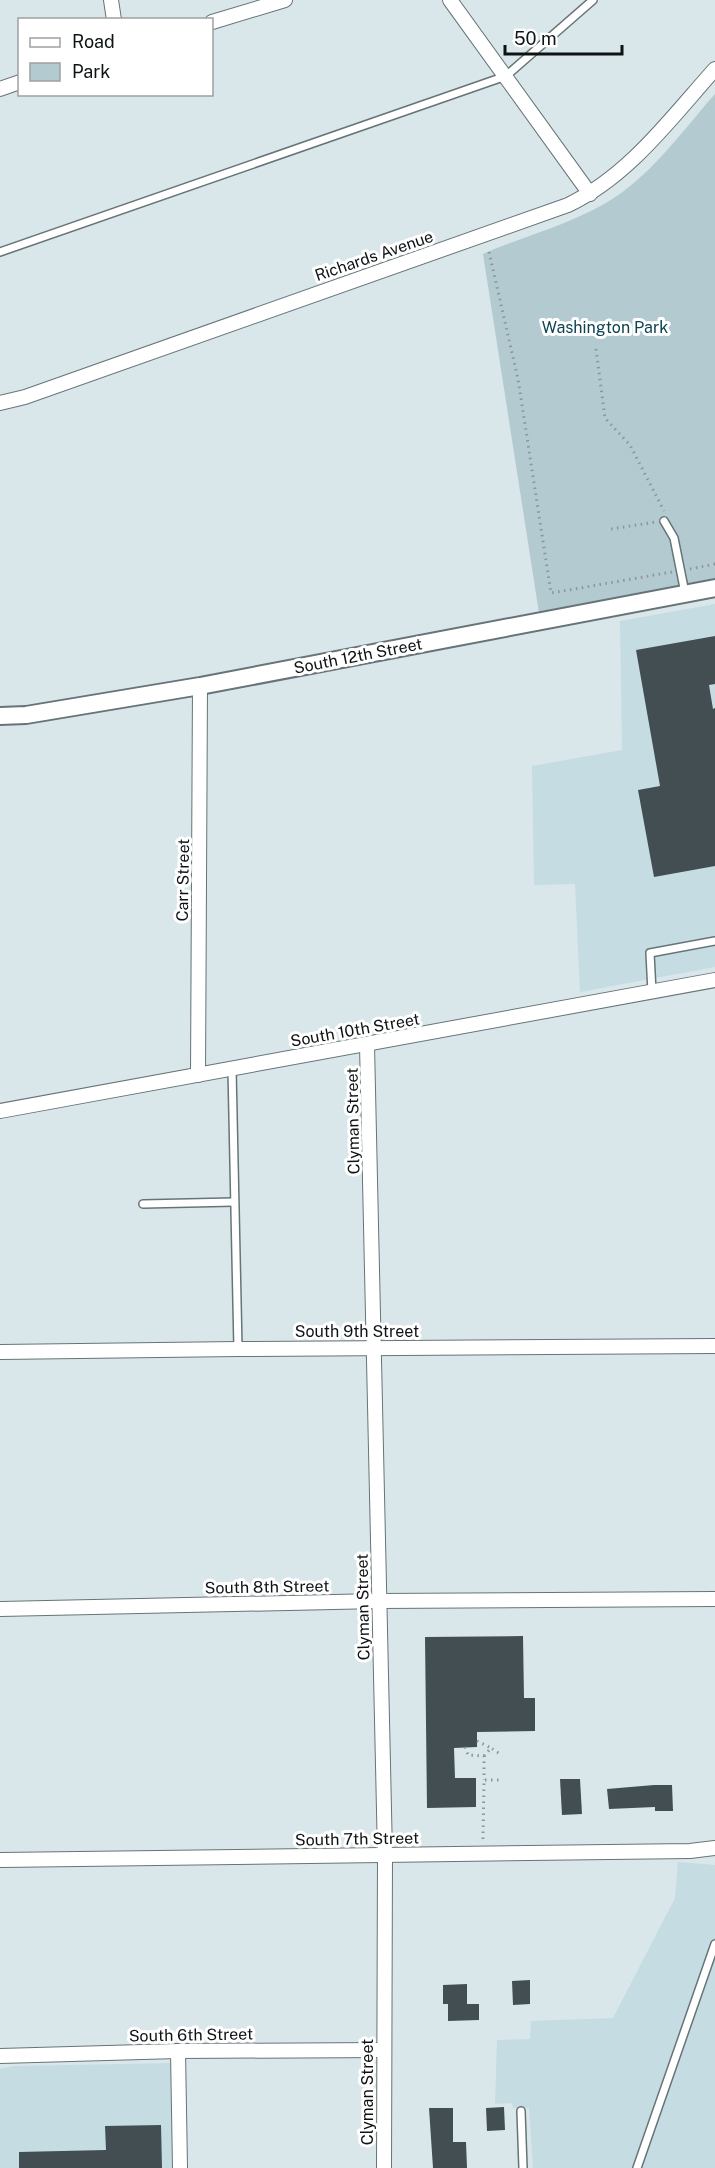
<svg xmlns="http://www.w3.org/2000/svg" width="715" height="2168" font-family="'Public Sans',sans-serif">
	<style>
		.built { fill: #c5dce2 }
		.green { fill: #b3cad1 }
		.building { fill: #424e52 }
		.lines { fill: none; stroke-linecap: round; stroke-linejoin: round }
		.service-casing { stroke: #677477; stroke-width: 10 }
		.minor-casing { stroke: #677477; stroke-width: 16 }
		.tertiary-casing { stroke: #677477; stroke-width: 20 }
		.path { stroke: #8c979a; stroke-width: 3; stroke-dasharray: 1.5 4.5; stroke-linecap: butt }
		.service { stroke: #fff; stroke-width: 7 }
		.minor { stroke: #fff; stroke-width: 14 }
		.tertiary { stroke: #fff; stroke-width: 16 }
		.labels { text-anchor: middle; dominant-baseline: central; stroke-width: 6; stroke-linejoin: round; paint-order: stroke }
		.street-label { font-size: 16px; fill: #0d1213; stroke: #fff }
		.park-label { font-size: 16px; fill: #0b4350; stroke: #fff }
	</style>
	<rect width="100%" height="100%" fill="#d9e7eb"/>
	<g class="built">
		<polygon points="715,604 715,967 580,992 575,884 534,885 532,766 622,750 620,621"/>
		<polygon points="678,1862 715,1865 715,2168 533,2168 529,2108 513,2108 512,2103 495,2104 497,2040 530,2039 531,2021 613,2018 675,1898"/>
		<polygon points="173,2063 175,2168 0,2168 0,2069 14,2066"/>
	</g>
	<path class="green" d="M715 94V578L539 613 483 254C526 235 577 223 617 196 656 169 684 129 715 94Z"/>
	<g class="building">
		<polygon points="715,636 715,684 709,685 713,709 715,708 715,866 654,877 638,790 660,786 636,650"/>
		<polygon points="523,1636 524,1698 535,1698 535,1731 477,1732 477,1747 454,1748 455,1778 476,1778 476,1807 427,1808 425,1637"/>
		<polygon points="560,1779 580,1779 582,1814 562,1815"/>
		<polygon points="654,1785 672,1785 673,1811 655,1811 655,1807 609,1809 607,1789"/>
		<polygon points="530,1980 530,2004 513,2005 512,1981"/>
		<polygon points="467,1984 467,2004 479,2004 479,2020 448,2021 448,2004 443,2004 443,1985"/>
		<polygon points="504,2107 505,2130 487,2131 486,2108"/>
		<polygon points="429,2108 453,2108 453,2142 466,2142 467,2168 433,2168"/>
		<polygon points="161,2125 162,2168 19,2168 19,2152 106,2150 105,2126"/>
	</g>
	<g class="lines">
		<g class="service-casing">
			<g id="service">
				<polyline points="0,252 506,76 593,0"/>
				<polyline points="664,521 674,538 685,593"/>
				<polyline points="652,992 650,953 715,941"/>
				<polyline points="232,1069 238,1349"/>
				<polyline points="143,1204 234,1202"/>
				<polyline points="521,2111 523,2168"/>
				<polyline points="637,2168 715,1944"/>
			</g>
		</g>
		<g class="minor-casing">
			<g id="minor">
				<polyline points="111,0 114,20"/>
				<polyline points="450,0 590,194"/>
				<polyline points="212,22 285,0"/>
				<polyline points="0,89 20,82"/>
				<path d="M0 403 25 397 568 205C629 176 671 118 715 69"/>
				<polyline points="367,1045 385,1855 384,2168"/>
				<polyline points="198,1075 200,686"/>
				<polyline points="0,1111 715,980"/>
				<polyline points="0,1352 238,1349 715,1346"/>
				<polyline points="0,1609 379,1601 715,1599"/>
				<polyline points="0,1860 690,1851 715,1848"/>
				<polyline points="178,2051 180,2168"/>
				<polyline points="0,2056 178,2051 383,2050"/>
			</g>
		</g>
		<g class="tertiary-casing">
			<polyline id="tertiary" points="0,716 26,715 200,686 715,588"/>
		</g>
		<g class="path">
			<polyline points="489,252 518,379 551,593 672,572"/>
			<polyline points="596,349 605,418 630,445 664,511"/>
			<polyline points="611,529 656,522"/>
			<polyline points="690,569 715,564"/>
			<polyline points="477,1741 491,1748"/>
			<polyline points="465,1747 468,1755 484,1756 484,1780"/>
			<polyline points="484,1756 491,1748 500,1754"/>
			<polyline points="483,1839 484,1780 501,1780"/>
		</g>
		<use href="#service" class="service"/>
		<use href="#minor" class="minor"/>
		<use href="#tertiary" class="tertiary"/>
	</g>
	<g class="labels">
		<g class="street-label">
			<text transform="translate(374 256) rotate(-19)">Richards Avenue</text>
			<text transform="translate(358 656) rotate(-11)">South 12th Street</text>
			<text transform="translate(183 880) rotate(-89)">Carr Street</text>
			<text transform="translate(355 1030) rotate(-10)">South 10th Street</text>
			<text transform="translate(353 1121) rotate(-91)">Clyman Street</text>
			<text x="357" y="1331">South 9th Street</text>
			<text transform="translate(267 1587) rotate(-1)">South 8th Street</text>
			<text transform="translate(363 1607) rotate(-91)">Clyman Street</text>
			<text transform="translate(357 1839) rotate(-1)">South 7th Street</text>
			<text transform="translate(191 2035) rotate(-1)">South 6th Street</text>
			<text transform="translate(367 2092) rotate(-90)">Clyman Street</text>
		</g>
		<g class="park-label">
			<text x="605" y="327">Washington Park</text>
		</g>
	</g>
	<rect x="18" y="18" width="195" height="78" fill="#ffffff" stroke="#9ea0a1" stroke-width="1.5"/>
	<rect x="30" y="38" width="30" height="9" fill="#ffffff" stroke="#9ea0a1" stroke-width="1.5"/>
	<text x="72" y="48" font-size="18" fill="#0d1213">Road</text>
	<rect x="30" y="63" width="30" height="18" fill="#b3cad1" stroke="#9ea0a1" stroke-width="1.5"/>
	<text x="72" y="78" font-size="18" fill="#0d1213">Park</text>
	<path d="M505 45v9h117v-9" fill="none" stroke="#0d1213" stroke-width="3"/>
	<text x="514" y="45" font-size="18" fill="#0d1213" stroke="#ffffff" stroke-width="4.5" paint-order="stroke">50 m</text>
</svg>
